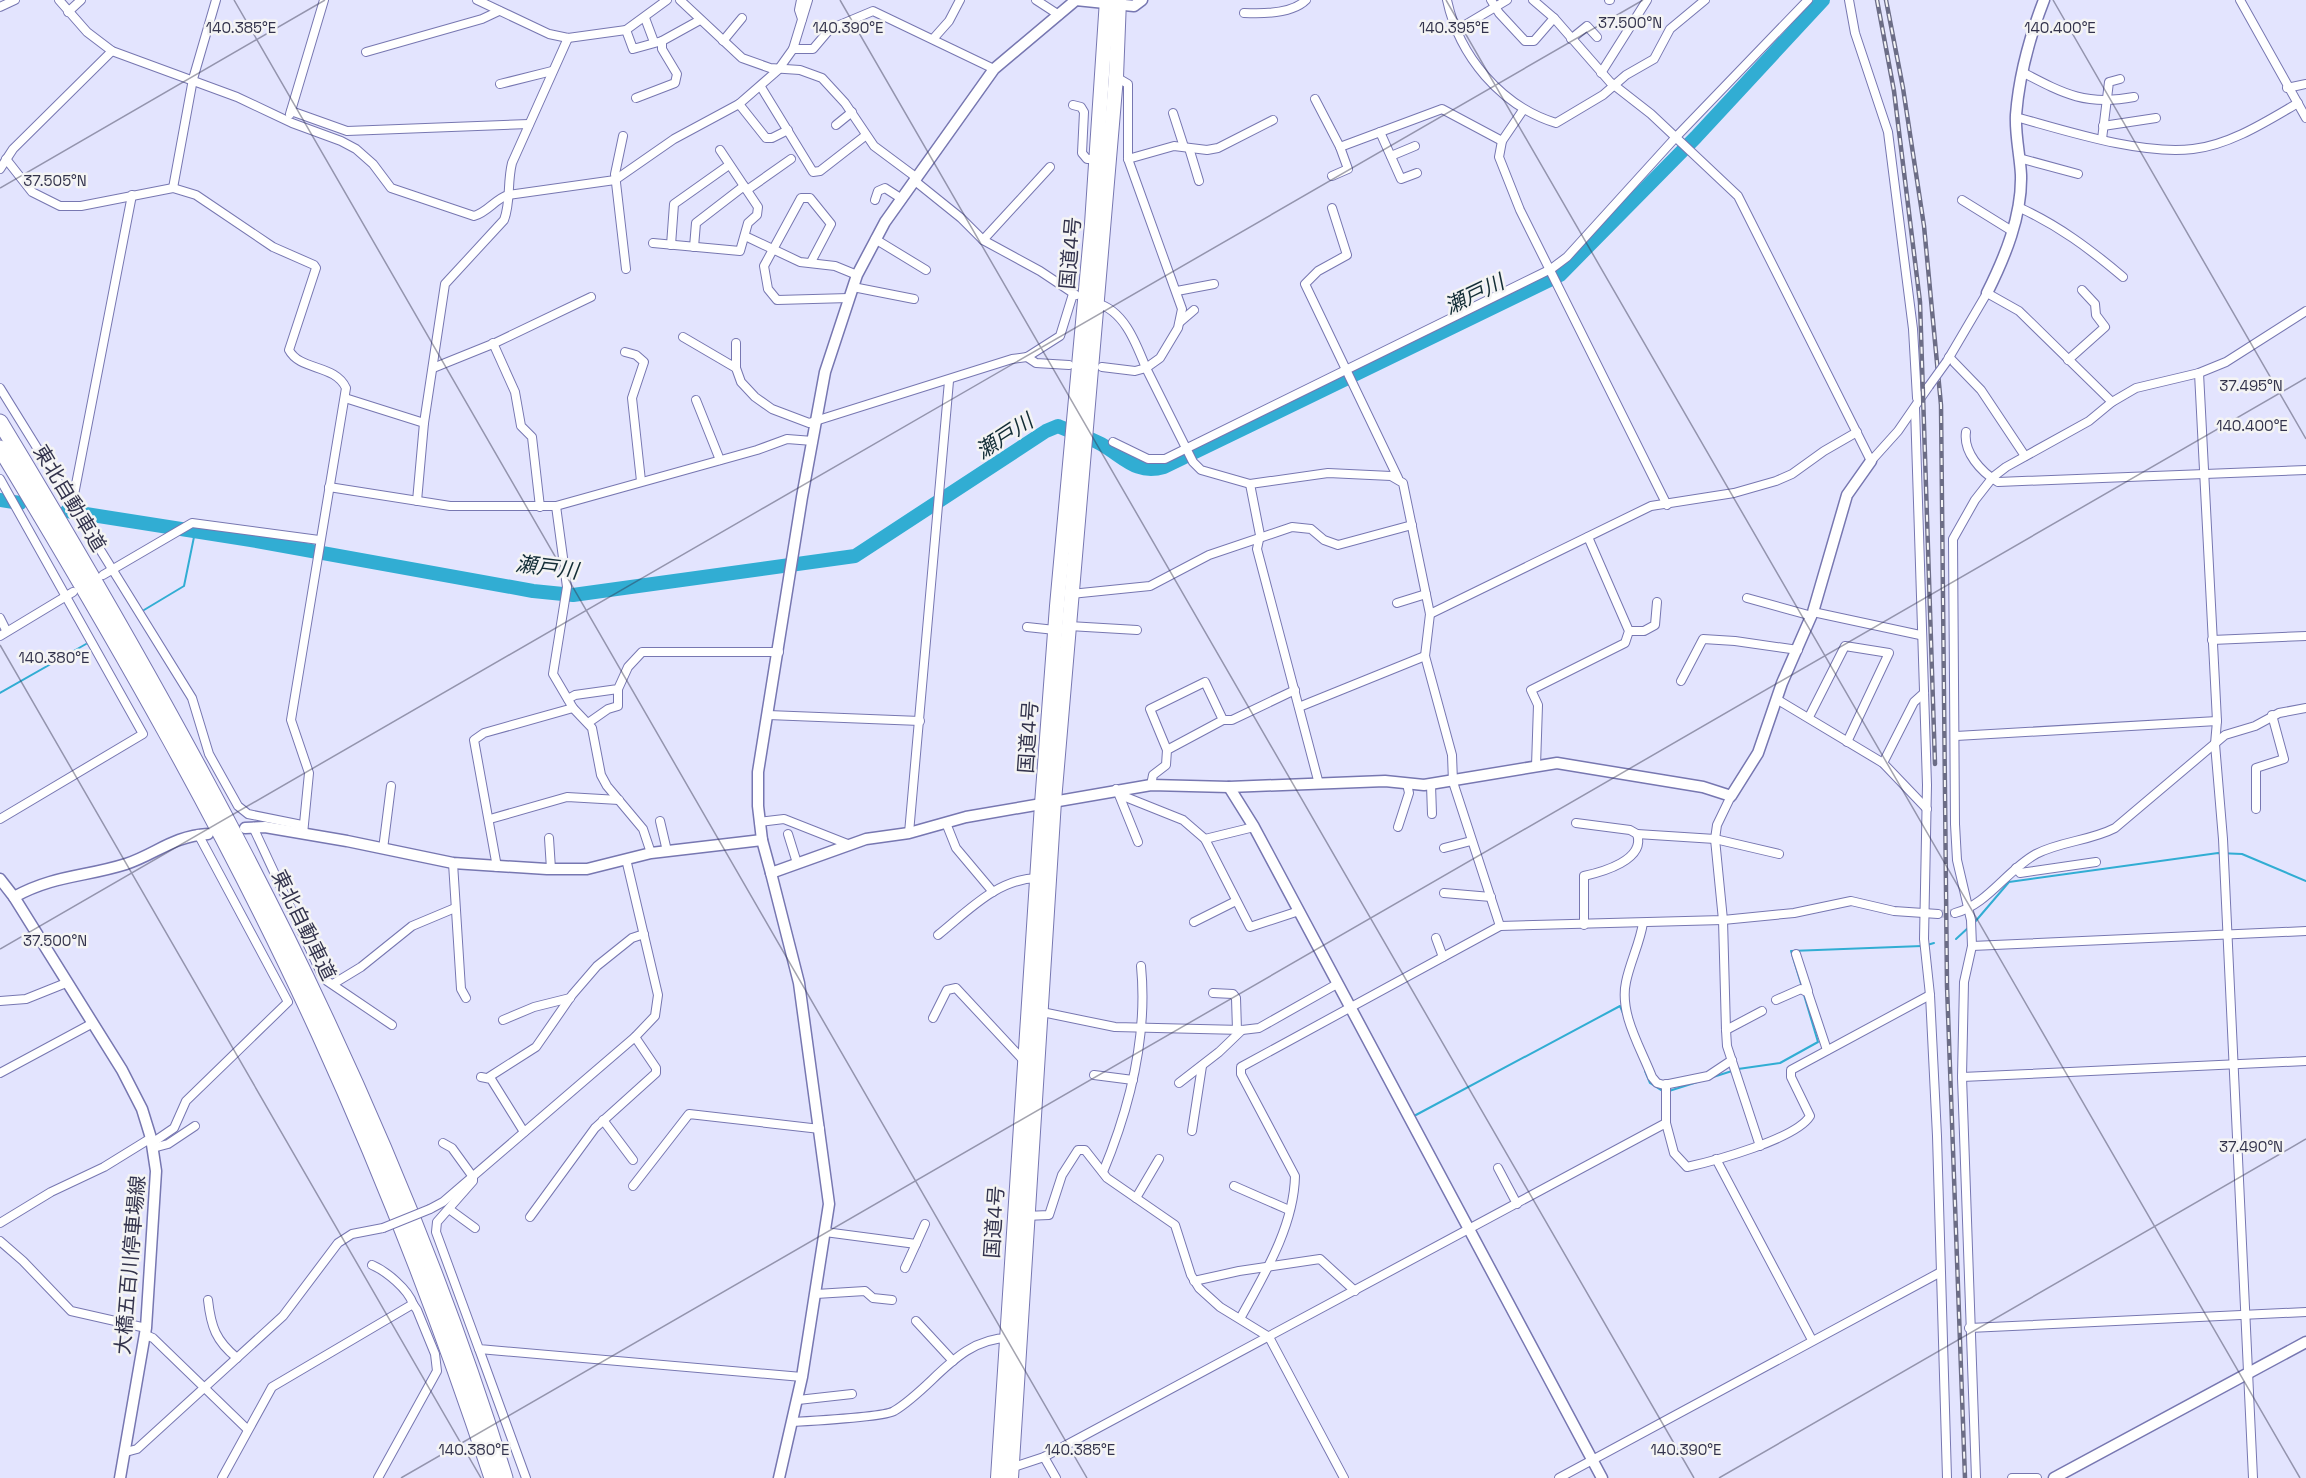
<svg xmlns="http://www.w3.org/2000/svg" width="2306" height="1478" font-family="'Space Grotesk','Noto Sans JP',sans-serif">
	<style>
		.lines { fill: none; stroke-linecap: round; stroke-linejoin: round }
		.stream { stroke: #31add3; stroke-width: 2 }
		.river { stroke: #31add3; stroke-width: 14 }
		.minor-tunnel { stroke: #c0c1da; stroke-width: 8; stroke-dasharray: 8 4; stroke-linecap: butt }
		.minor-casing { stroke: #7777b1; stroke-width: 10 }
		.tertiary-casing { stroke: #7777b1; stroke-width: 13 }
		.secondary-casing { stroke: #7777b1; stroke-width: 13 }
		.trunk-casing { stroke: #7777b1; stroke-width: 16 }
		.motorway-casing { stroke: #7777b1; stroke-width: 17 }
		.minor { stroke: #fff; stroke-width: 8 }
		.tertiary { stroke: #fff; stroke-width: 10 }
		.secondary { stroke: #fff; stroke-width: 10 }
		.trunk { stroke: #fff; stroke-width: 14 }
		.motorway { stroke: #fff; stroke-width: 15 }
		.rail-casing { stroke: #6c6d86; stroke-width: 4.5 }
		.rail { stroke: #f4f4f4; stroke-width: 2; stroke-dasharray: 7; stroke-linecap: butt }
		.minor-bridge-casing { stroke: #7777b1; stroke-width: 10; stroke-linecap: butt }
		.minor-bridge { stroke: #fff; stroke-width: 8 }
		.ticks { fill: none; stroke: #33334c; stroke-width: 1.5; stroke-opacity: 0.45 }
		.labels { text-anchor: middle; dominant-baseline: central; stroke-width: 5; stroke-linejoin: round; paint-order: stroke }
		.street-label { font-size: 20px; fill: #33334c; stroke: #f4f4f4 }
		.water-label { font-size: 21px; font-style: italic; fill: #132d36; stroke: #f4f4f4 }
		.ticks-label { font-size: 15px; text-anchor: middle; fill: #33334c; stroke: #f4f4f4; stroke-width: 5; stroke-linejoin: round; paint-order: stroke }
	</style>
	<rect width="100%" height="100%" fill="#e3e4fe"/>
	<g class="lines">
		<g class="stream">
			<polyline points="144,610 184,586 195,532"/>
			<polyline points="0,693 86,644"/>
			<polyline points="1974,923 2009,882 2218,853 2242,854 2306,881"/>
			<polyline points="1956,939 1969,927"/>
			<polyline points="1927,945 1934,943"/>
			<polyline points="1802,987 1791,951 1922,946"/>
			<polyline points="1738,1069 1780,1063 1818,1042 1804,995"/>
			<polyline points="1645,1071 1650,1083 1664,1092"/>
			<polyline points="1669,1091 1732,1071"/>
			<polyline points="1414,1116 1620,1006 1625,1018"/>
		</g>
		<g class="river">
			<polyline points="0,500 20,503"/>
			<path d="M67 511 251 540 533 591 573 595 855 556 1046 431 1058 426C1072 432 1088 437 1101 444 1124 457 1136 475 1164 467L1560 275 1696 137 1823 0"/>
		</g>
		<polyline class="minor-tunnel" points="1938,914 1955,913"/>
		<g class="minor-casing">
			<g id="minor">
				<path d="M59 0 87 32 112 51 237 97 292 123 341 141 356 149 373 164 391 188 474 216C488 212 495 199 508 195L615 180 674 139 739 104 778 70 793 49H813L830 29 873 11 994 69"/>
				<polyline points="477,0 549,34 568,38 626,30 667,0"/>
				<polyline points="680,0 742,58 770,68 800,70 822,78 845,103 874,146 917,178"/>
				<polyline points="801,0 799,10 802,19"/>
				<polyline points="1036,0 1059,15"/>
				<path d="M1447 0C1459 56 1501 106 1556 123L1603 95 1626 75 1654 59 1670 29 1705 0"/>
				<polyline points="1491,0 1499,13 1525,41 1534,41 1554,18"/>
				<polyline points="1533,0 1554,18 1610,82 1651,114 1738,196 1871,461 1898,431 1929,386"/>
				<polyline points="1609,0 1610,0"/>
				<polyline points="1849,0 1855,33 1888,132 1913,329 1917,398"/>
				<polyline points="2240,0 2306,118"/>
				<polyline points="0,7 15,0"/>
				<polyline points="68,12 81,0"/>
				<path d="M1244 13C1263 14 1292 14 1306 0"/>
				<polyline points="645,18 654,42"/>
				<polyline points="626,30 633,49 662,41"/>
				<polyline points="1455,31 1507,0"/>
				<polyline points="933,39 949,21 960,0"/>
				<polyline points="1571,39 1587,26 1597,37"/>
				<polyline points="723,41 742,18"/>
				<polyline points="793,49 808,0"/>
				<polyline points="366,52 482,19 499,11"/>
				<path d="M2022 72C2064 94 2086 106 2134 97"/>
				<polyline points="1601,73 1647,0"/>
				<polyline points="1116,77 1128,84 1128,159 1174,146 1207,150 1218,148 1273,120"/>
				<polyline points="500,84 552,71"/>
				<polyline points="761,87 813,172 820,171 865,136"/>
				<polyline points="2287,88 2306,84"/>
				<polyline points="636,98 675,83 677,74 662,49 662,41 700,20"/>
				<polyline points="1315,99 1340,147 1348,169 1332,176"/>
				<polyline points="739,104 766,138 772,138 788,130"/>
				<polyline points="1073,105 1081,107 1084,112 1082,153 1087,159 1097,159"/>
				<polyline points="1523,110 1502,141 1499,157 1520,210 1667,505"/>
				<polyline points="291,111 347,131 529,124"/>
				<polyline points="1173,113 1184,147"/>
				<polyline points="290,114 324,0"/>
				<path d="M2016 117C2067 131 2140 155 2193 149 2230 145 2267 121 2298 103"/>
				<polyline points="836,125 852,112"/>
				<polyline points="2103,126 2156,118"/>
				<polyline points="1380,132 1401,179 1417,173"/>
				<polyline points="623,136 615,174 626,269"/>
				<polyline points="2102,139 2109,82 2120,79"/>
				<polyline points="1340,147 1442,109 1502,141"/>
				<polyline points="1189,148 1199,181"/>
				<polyline points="1391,156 1415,146"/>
				<polyline points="2019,158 2078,174"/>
				<path d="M6 159 32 192 60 206H81L173 188 196 195 273 247 314 265 316 268 289 350C300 371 335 364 346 388L291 720 309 773 303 834"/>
				<polyline points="0,169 13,149 112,51"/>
				<polyline points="915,181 961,218 983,240 1040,271 1076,295"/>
				<polyline points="173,188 193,79 216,0"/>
				<polyline points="747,190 791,159"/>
				<polyline points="875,200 878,191 885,188 902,199"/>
				<polyline points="1962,200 2012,231"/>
				<path d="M2018 207C2058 225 2090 249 2123 277"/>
				<polyline points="1332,208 1347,255 1318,271 1305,284 1398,478"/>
				<polyline points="745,236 800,262 835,266 857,275"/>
				<polyline points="875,239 926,270"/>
				<polyline points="983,240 1050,167"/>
				<polyline points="653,243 740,251 748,223 757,215 758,207 720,150"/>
				<polyline points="671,245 674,204 729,165"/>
				<polyline points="694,247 696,223 744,186"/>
				<polyline points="811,262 831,224 810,198 801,198 764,266 768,289 777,300 849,298"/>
				<polyline points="853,287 914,299"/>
				<polyline points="1177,291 1214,284"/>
				<path d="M1096 303C1124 310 1136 343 1146 368L1160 358 1178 328 1182 309 1128 159"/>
				<polyline points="1180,322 1194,310"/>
				<polyline points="683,337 736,368 741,382 755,397 772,409 809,423 1012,359 1027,357 1060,336 1073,294"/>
				<polyline points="493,343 515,392 521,426 532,437 540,507"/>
				<polyline points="625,352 636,355 644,362 632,398 641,481"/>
				<polyline points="1027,357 1036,363 1069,365"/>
				<polyline points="1949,357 1981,390 2025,456"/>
				<polyline points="2068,360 2105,327 2096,315 2095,304 2082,290"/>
				<polyline points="1947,361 1987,293 2019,311 2112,402"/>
				<polyline points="1102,367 1135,371 1146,368 1193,462 1201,470 1250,484 1328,473 1391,476 1403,483 1430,614 1425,656 1452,755 1453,782 1500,926"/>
				<polyline points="433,368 495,343 591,297"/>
				<polyline points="736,368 736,343"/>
				<polyline points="2199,373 2217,721 2215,744 2223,839 2253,1478"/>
				<polyline points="0,388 192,698 209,754 238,806 248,814 302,825"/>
				<polyline points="345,398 424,423"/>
				<polyline points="696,400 720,460"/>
				<polyline points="1915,408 1927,785 1924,939 1930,995 1937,1136 1947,1478"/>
				<path d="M1966 432C1963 452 1981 472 1998 482L2306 470"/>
				<polyline points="1113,442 1148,459 1165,459 1551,269 1567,257 1676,137 1808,0"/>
				<polyline points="0,479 143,734 0,819"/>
				<polyline points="1250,484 1260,535 1257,549 1319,784"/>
				<polyline points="329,487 450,506 556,506 757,450 787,439 813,441"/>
				<path d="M417 501 424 423 445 284 504 220C511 202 507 183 512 163L568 38"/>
				<polyline points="72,505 132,195"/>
				<polyline points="556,506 567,587 553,674 573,708 592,728 601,775 607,786 643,829 651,853"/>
				<polyline points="103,575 192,523 319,540"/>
				<polyline points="1071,594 1150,586 1209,555 1292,527 1311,529 1324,540 1338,545 1412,525"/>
				<polyline points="1747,598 1812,616"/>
				<polyline points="1397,603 1426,594"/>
				<polyline points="1813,612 1920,635"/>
				<polyline points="1430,614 1651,506 1734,493 1776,481 1792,474 1824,451 1857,432"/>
				<polyline points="0,618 6,630"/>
				<polyline points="1069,626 1137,630"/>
				<polyline points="1027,627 1055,630"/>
				<polyline points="1629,631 1644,631 1655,625 1657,602"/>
				<polyline points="0,636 73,592"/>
				<polyline points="2212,640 2306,636"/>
				<polyline points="1681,681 1703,639 1735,641 1798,650"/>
				<polyline points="568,699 575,695 618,689 628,667 642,652 779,652"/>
				<polyline points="1778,700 1883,763 1927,809"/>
				<polyline points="1299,707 1425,656"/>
				<polyline points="768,715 920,721"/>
				<polyline points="1809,717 1845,646 1889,653 1847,742"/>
				<polyline points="1223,720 1232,720 1295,690"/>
				<polyline points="588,723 608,709 618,706 618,689"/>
				<polyline points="1956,736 2217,721"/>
				<polyline points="1883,763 1914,702 1924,693"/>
				<polyline points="1536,766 1538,705 1531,690 1625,643 1629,631 1588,537"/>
				<polyline points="1151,785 1153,775 1166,765 1167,750 1150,709 1205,682 1223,720 1167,750"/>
				<polyline points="1431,785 1432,814"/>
				<polyline points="1116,789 1123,796 1183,820 1205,839 1250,927 1299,911"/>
				<polyline points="1117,790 1138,842"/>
				<polyline points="1731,796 1717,825 1715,839 1723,920 1726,1030 1727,1046 1760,1146"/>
				<polyline points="2256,809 2256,768 2284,759 2272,715"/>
				<polyline points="490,819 567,797 619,800"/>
				<polyline points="660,821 667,851"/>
				<polyline points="759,822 784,819 850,845"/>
				<polyline points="946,823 956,848 993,892"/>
				<path d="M1576 823 1630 830 1637 834C1646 860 1602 872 1584 876V925"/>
				<polyline points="253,827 321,973 327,981 392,1025"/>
				<polyline points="1398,827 1409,793 1407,784"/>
				<polyline points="909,833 949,381"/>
				<polyline points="788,834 797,863"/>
				<polyline points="1637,834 1715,839 1779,854"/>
				<polyline points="549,838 551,869"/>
				<polyline points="1205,839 1254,827"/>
				<polyline points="1444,848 1471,841"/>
				<polyline points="383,849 391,786"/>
				<polyline points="453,863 461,989 466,998"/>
				<polyline points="497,867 474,740 484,733 573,708"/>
				<polyline points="2016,868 2020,873 2096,862"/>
				<polyline points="1444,893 1491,897"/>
				<path d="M1955 913C1987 905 2007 870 2036 854 2061 841 2090 841 2115 828L2225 735 2255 726 2279 713 2306 708"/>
				<polyline points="1194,922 1236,901"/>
				<path d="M1643 923C1640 943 1630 962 1626 982 1619 1014 1641 1048 1652 1077L1657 1083 1664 1085 1708 1076 1732 1060"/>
				<path d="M938 935C968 911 997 879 1037 878"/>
				<polyline points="1436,938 1443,957"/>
				<polyline points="1972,946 2306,931"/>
				<polyline points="1796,954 1808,991"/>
				<polyline points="333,984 361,967 412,926 455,908"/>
				<polyline points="1213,993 1233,994 1236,998 1237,1030"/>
				<polyline points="1776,1000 1801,989 1808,993 1827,1050"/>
				<polyline points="0,1001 26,999 66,983"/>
				<polyline points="1037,1011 1115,1027 1242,1030 1259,1028 1337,984"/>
				<polyline points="933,1018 947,990 956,988 1025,1062"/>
				<polyline points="503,1020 534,1007 570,998"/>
				<polyline points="1726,1030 1762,1011"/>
				<polyline points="0,1073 93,1023"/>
				<polyline points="1094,1075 1133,1080"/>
				<polyline points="481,1077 491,1079 524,1132"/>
				<polyline points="489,1077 536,1047 572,995 597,966 632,938 644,934"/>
				<polyline points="1962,1077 2306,1061"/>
				<polyline points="1179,1083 1219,1052 1242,1030"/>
				<polyline points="1666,1084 1666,1123"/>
				<polyline points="603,1120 633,1160"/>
				<polyline points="1192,1131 1202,1066"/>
				<polyline points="152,1143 174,1128 186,1101 288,1002 198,834"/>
				<polyline points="443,1143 452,1148 473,1177 473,1181 437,1222 436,1232 479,1349 802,1377"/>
				<polyline points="153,1148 168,1144 195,1126"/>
				<polyline points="1716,1159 1812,1340"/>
				<polyline points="1498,1168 1517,1204"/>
				<path d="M1103 1172C1130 1107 1148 1037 1141 966"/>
				<polyline points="633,1186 689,1114 820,1129"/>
				<polyline points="1234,1186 1289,1210"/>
				<polyline points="1136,1198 1159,1159"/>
				<polyline points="430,1209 443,1202 635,1037 655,1016 658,995 626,859"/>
				<polyline points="449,1209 475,1228"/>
				<polyline points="1025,1216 1049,1215 1062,1175 1078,1150 1085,1150 1107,1178 1175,1225 1191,1275 1199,1288 1220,1307 1269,1337 1344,1478"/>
				<polyline points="530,1217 595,1128 656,1073 656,1068 635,1037"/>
				<polyline points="0,1223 51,1192 104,1167 151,1138"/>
				<polyline points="825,1232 916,1244 925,1224"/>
				<polyline points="0,1241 23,1261 71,1311 146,1328"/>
				<path d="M372 1265C386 1271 408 1289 413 1304"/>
				<polyline points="905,1268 916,1244"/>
				<polyline points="1194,1281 1239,1271 1320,1259 1355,1291"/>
				<polyline points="816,1294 865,1291 873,1298 892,1300"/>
				<path d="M208 1300C211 1327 216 1341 237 1358"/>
				<path d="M1241 1317C1264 1275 1294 1226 1295 1176L1241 1074V1067L1500 926 1723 920 1794 913 1851 901 1894 911 1938 914"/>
				<polyline points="916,1321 953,1361"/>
				<polyline points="1969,1328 2306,1312"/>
				<polyline points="146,1335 153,1338 247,1429"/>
				<polyline points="479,1349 526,1478"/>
				<polyline points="798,1400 852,1394"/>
				<path d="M793 1422C810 1421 885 1417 894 1411 934 1387 958 1338 1009 1338"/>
				<polyline points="126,1452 137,1449 283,1316 338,1243 352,1234 383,1228"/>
				<polyline points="1044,1457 1056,1478"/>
				<path d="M1011 1468 1044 1457 1666 1123 1674 1153 1687 1167C1714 1161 1796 1139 1810 1116L1791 1077V1070L1930 995"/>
				<polyline points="222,1478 272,1387 413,1304 417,1310 435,1354 437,1371 378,1478"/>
				<polyline points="1559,1478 1939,1273"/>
				<polyline points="1976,1478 1962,1077 1964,982 1972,946 1971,920 1957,860 1955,824 1953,539 1975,500 1993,477 2006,467 2089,421 2112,402 2136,388 2199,373 2226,362 2306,311"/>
				<polyline points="2012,1478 2037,1478"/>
			</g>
		</g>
		<g class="tertiary-casing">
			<g id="tertiary">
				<path d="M1987 293C2005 257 2022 216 2021 175 2020 155 2015 135 2016 115 2019 76 2030 36 2044 0"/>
				<polyline points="1229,787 1254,827 1602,1478"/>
				<polyline points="245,828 265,827 347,841 453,863 547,869 587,869 651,853 762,840 771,873 866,839 909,833 966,817 1151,785 1229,787 1385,781 1424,785 1557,763 1703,787 1731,796 1758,753 1782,683 1813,612 1847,495 1871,461"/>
				<polyline points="762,840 758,806 758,772 802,497 825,372 857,275 885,222 994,69 1076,0 1134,6 1142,0"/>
				<polyline points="771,873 799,983 829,1204 802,1377 779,1478"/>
				<path d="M14 897C54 875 85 877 126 864 156 854 173 836 208 834"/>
				<polyline points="2054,1478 2306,1342"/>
			</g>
		</g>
		<g class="secondary-casing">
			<polyline id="secondary" points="0,879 14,897 122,1070 142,1109 151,1138 156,1171 146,1328 120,1478"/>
		</g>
		<g class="trunk-casing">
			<g id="trunk">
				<polyline points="998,1478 1042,804 1057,606 1092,224 1107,0"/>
				<polyline points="1011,1478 1054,801 1116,77 1119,0"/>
			</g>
		</g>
		<g class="motorway-casing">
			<g id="motorway">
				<path d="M0 422C203 757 390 1102 505 1478"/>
				<path d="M0 448C115 638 227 832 319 1034 385 1179 442 1326 492 1478"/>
			</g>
		</g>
		<use href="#minor" class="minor"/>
		<use href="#tertiary" class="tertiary"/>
		<use href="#secondary" class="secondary"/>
		<use href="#trunk" class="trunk"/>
		<use href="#motorway" class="motorway"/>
		<g class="rail-casing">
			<g id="rail">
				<polyline points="1877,0 1894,91 1920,302 1935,764"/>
				<polyline points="1886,0 1903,88 1924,226 1941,405 1947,986 1965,1478"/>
			</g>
		</g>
		<use href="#rail" class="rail"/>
		<g class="minor-bridge-casing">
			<g id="minor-bridge">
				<polyline points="1929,386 1947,361"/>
				<polyline points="383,1228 430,1209"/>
			</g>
		</g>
		<use href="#minor-bridge" class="minor-bridge"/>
	</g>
	<path class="ticks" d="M234 0 1087 1478M840 0 1694 1478M1446 0 2300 1478M2053 0 2306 439M0 188 325 0M0 645 481 1478M0 949 1643 0M401 1478 2306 378M1719 1478 2306 1139"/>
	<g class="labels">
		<g class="street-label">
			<text transform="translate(1070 253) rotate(-85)">国道4号</text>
			<text transform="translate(70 498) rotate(59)">東北自動車道</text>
			<text transform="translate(1028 737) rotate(-86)">国道4号</text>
			<text transform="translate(304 925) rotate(64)">東北自動車道</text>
			<text transform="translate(994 1222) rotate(-86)">国道4号</text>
			<text transform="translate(130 1265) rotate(-85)">大橋五百川停車場線</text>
		</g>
		<g class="water-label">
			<text transform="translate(1474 294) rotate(-26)">瀬戸川</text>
			<text transform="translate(1004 436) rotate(-33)">瀬戸川</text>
			<text transform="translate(547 567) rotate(7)">瀬戸川</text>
		</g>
	</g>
	<g class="ticks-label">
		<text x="1630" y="28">37.500°N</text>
		<text x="241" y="33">140.385°E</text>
		<text x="848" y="33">140.390°E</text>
		<text x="1454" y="33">140.395°E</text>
		<text x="2060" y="33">140.400°E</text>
		<text x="55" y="186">37.505°N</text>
		<text x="2251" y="391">37.495°N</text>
		<text x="2252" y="431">140.400°E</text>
		<text x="54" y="663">140.380°E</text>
		<text x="55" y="946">37.500°N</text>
		<text x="2251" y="1152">37.490°N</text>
		<text x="474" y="1455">140.380°E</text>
		<text x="1080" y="1455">140.385°E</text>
		<text x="1686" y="1455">140.390°E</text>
	</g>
</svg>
